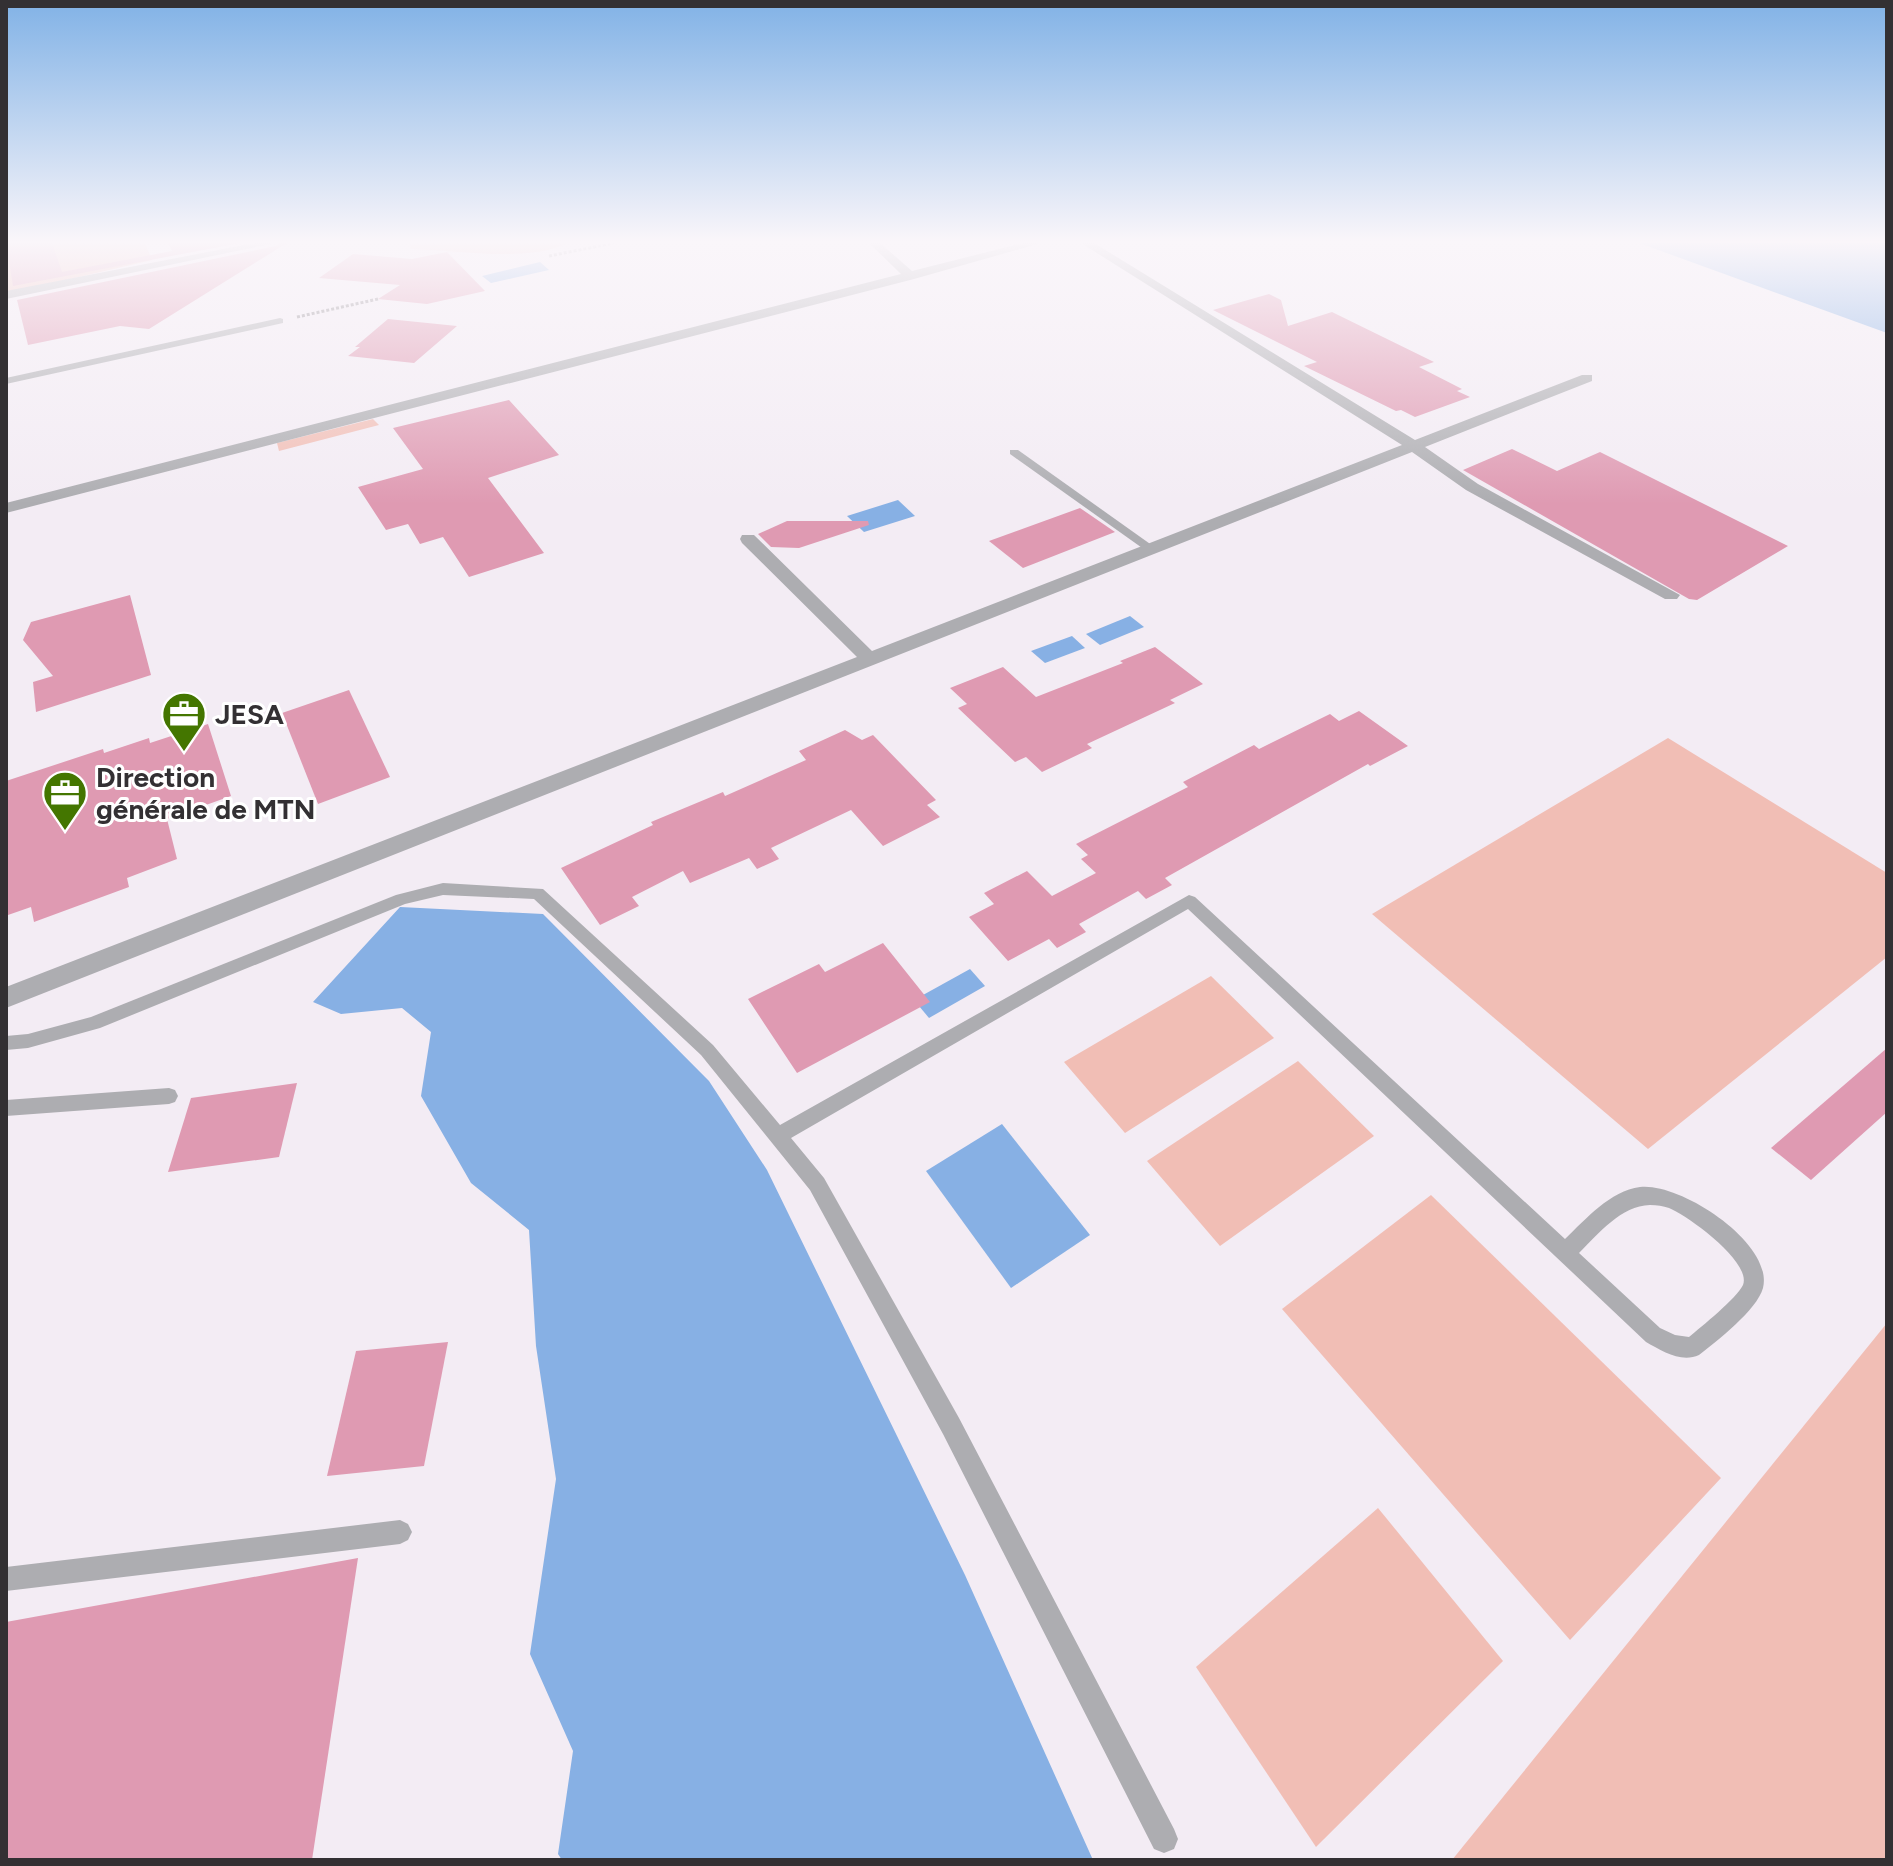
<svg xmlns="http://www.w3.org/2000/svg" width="1893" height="1866" font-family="Figtree,sans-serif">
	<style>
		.green { fill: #f1beb5 }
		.water { fill: #87b0e4 }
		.building { fill: #df9ab2 }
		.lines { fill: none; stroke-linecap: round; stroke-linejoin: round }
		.path { stroke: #8a858a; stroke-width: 3; stroke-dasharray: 3 2; stroke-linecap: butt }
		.lane { fill: #adadb1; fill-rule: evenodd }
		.street { fill: #adadb1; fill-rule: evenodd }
		.labels { text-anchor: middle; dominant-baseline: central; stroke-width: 6; stroke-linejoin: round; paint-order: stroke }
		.poi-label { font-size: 28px; font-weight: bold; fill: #333033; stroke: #fff; text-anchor: start }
	</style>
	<rect width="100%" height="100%" fill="#f3ecf4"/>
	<g class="green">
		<polygon points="6,243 145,243 152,260 6,294"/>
		<path d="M409 243H568C527 263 456 250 411 249Z"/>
		<polygon points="373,419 379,425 279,451 277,443"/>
		<polygon points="1668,738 1887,873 1887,957 1648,1149 1372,914"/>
		<polygon points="1211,976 1274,1038 1125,1133 1064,1062"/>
		<polygon points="1298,1061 1374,1136 1220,1246 1147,1161"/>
		<polygon points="1431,1195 1721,1478 1570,1640 1282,1309"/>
		<polygon points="1887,1323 1887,1860 1452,1860"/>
		<polygon points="1378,1508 1503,1661 1316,1847 1196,1667"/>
	</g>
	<g class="water">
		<polygon points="1639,243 1887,243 1887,333"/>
		<polygon points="540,262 549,270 491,283 482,276"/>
		<polygon points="898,500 915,516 864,532 847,516"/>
		<polygon points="1130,616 1144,627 1100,645 1086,634"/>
		<polygon points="1072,636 1085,648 1045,663 1031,651"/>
		<polygon points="400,907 543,914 709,1081 767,1170 965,1575 1093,1860 562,1860 558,1854 573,1751 530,1654 556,1479 536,1346 529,1230 471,1183 421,1096 431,1032 402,1008 341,1014 313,1002"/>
		<polygon points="970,969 985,986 929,1018 914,1000"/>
		<polygon points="1002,1124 1090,1235 1011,1288 926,1171"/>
	</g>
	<g class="building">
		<polygon points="6,243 52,243 62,272 172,251 168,243 240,243 13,286"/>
		<polygon points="278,243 287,243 149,329 120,326 28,345 17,300 276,246"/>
		<polygon points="447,252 485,291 427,304 378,299 400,285 319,278 353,254 412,259"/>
		<polygon points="1269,294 1281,300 1288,326 1332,312 1434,362 1419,367 1462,389 1457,391 1470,397 1415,417 1401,410 1396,411 1304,366 1317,362 1213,310"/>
		<polygon points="388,319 457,326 414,363 348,356 360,347 355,347"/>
		<polygon points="509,400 559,455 488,478 544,553 469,577 443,537 420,544 408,524 386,530 358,487 423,469 393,428"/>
		<polygon points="1512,449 1557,471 1600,452 1788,546 1697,600 1689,599 1463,470"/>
		<polygon points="1080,508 1115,532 1023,568 989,541"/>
		<polygon points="787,521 868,521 869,525 799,548 771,547 758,534"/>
		<polygon points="130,595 151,675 36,712 33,682 53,676 23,640 31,622"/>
		<polygon points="1155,647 1203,684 1170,700 1175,703 1087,744 1092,748 1042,772 1026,757 1015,762 958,708 967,704 950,688 1003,667 1036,697 1123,663 1120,661"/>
		<polygon points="349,690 390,777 318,804 282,713"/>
		<polygon points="1359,711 1408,746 1370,766 1368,764 1165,878 1172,885 1146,899 1138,891 1079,924 1086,932 1057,948 1049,939 1008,961 969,917 994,904 984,893 1027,871 1052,896 1096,873 1081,859 1088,855 1076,844 1188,787 1183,782 1254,745 1259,749 1330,714 1339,721"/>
		<polygon points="208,724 231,796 167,819 177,859 127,878 129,887 34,922 31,907 8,915 6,781 103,749 104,753 149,738 150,743"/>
		<polygon points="845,730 862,740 873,735 936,800 927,805 940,817 883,846 851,810 771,848 779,859 757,869 749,858 690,883 683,871 632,897 639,906 600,925 561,868 653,825 651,822 723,792 725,796 806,760 799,751"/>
		<polygon points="883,943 930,1002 797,1073 748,999 819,964 825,972"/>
		<polygon points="1887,1048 1887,1112 1811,1180 1771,1148"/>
		<polygon points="297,1083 279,1157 168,1172 191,1098"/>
		<polygon points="448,1342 424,1466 327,1476 356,1351"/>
		<polygon points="358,1558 312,1860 6,1860 6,1622"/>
	</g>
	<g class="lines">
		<g class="path">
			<polyline points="549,256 614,243"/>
			<polyline points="297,317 378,299"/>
		</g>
		<g class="lane">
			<polygon points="280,318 283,319 283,323 6,384 6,378"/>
			<polygon points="1010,450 1018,450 1153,546 1153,550 1145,550 1010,454"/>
			<path d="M443 883 543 889 713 1045 780 1125 1189 895 1195 897 1565 1239C1586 1219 1610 1191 1640 1187 1680 1182 1774 1243 1763 1288 1757 1310 1717 1341 1699 1355 1681 1363 1662 1351 1646 1342L1188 909 791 1138 824 1178 959 1418 1174 1829 1178 1839 1174 1849 1164 1853 1154 1849 943 1434 810 1190 701 1055 534 899 443 895 405 904 100 1028 28 1048 6 1050V1036L28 1034 91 1017 396 895ZM1650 1205C1657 1205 1663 1206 1669 1208 1687 1215 1752 1262 1743 1285 1737 1298 1701 1327 1689 1337L1675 1335 1660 1328 1579 1253C1599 1233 1621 1206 1650 1205Z"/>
			<polygon points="169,1088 175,1090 178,1096 175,1102 169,1104 6,1116 6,1100"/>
			<polygon points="400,1520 408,1524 412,1532 408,1540 400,1544 6,1591 6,1567"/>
		</g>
		<g class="street">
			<polygon points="254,243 275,243 6,299 6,291"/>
			<polygon points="869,243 880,243 912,271 1023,243 1041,243 914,279 6,513 6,503 901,274"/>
			<polygon points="1081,243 1094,243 1415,440 1582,375 1592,375 1592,381 1425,447 1478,484 1680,595 1677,599 1665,599 1466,490 1412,452 6,1008 6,987 857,657 742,543 740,539 742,535 754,535 872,651 1402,445"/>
		</g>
	</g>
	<linearGradient id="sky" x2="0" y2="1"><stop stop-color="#81b2e6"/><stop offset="0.48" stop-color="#faf6fa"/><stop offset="1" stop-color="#faf6fa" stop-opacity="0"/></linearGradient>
	<rect width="1893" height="504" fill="url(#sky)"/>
	<defs>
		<g id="office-pin" transform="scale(2.3)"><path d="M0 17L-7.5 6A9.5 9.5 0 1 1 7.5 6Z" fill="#447600" stroke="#fff"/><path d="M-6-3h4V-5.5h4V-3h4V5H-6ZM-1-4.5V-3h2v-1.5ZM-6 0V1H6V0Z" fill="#fff"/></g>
	</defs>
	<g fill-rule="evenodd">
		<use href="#office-pin" x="184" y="714"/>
		<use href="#office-pin" x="65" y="793"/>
	</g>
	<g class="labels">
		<g class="poi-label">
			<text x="215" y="714">JESA</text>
			<text x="96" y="777">Direction<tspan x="96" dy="32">générale de MTN</tspan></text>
		</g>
	</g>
	<rect width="1893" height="1866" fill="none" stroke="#333033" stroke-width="16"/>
</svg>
